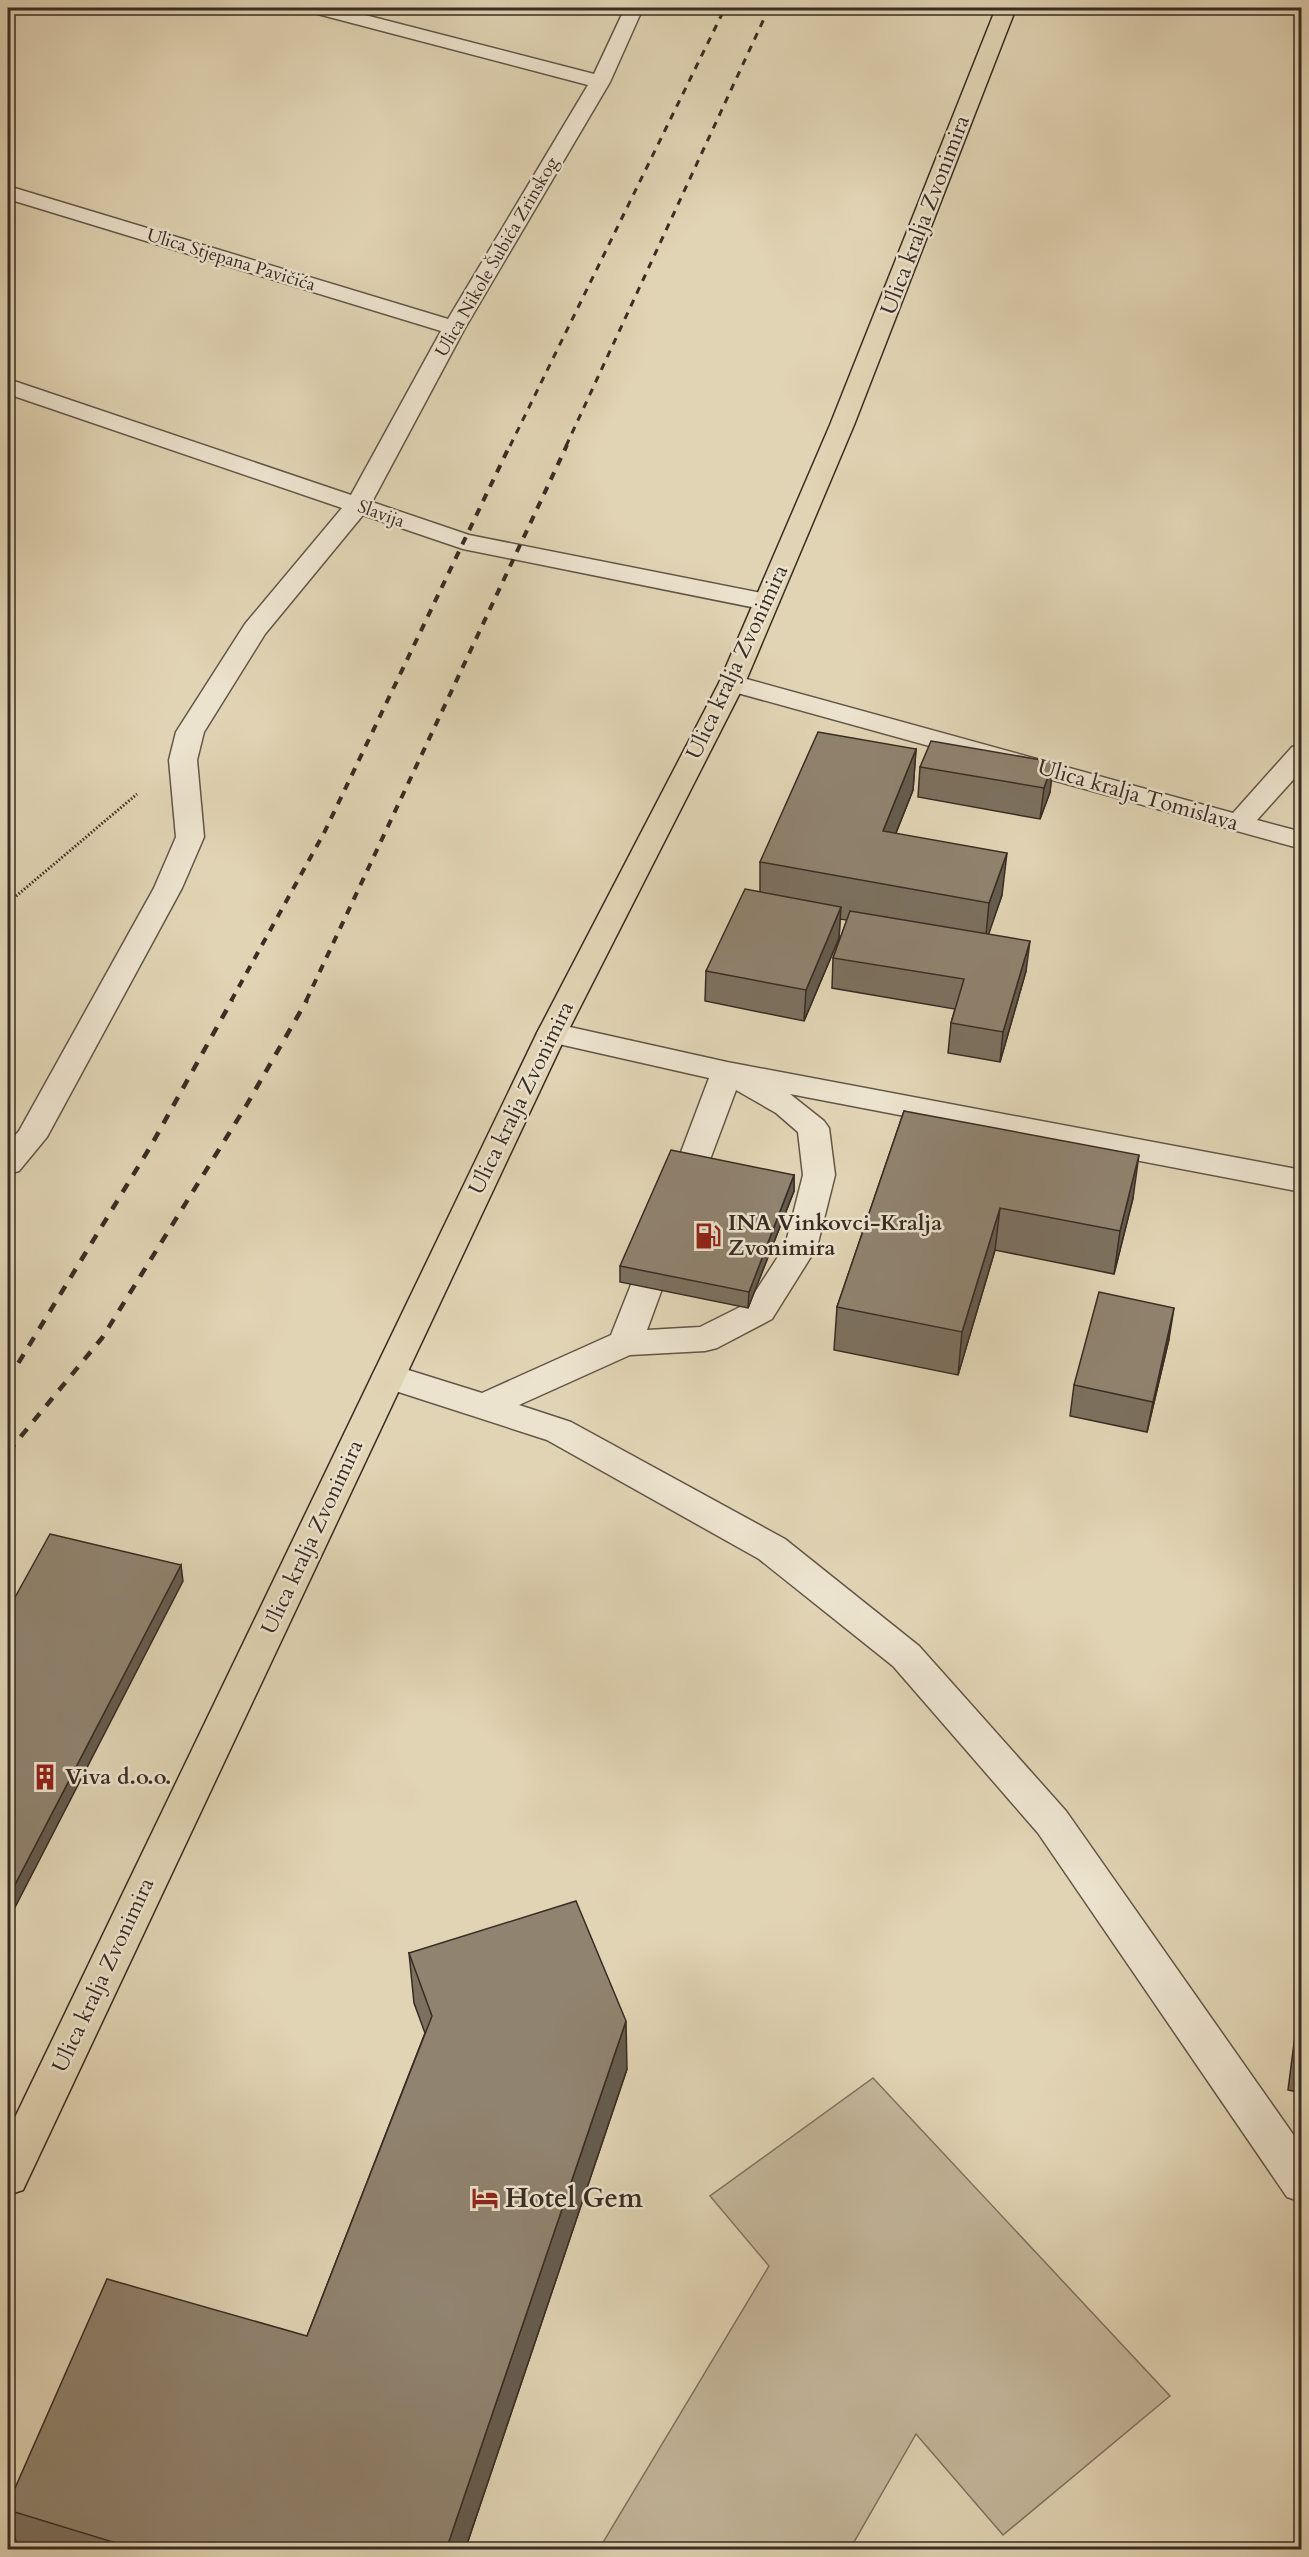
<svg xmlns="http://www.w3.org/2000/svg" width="1309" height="2557" font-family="Cardo,serif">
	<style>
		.green { fill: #c4b79c; stroke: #7e7260; stroke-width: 1.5 }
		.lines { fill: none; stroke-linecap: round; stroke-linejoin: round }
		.minor-casing { stroke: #625648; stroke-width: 3 }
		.major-casing { stroke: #382c24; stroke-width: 3 }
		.path { stroke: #382c24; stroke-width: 3; stroke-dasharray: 1.5 2; stroke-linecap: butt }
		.minor { fill: #ece3ce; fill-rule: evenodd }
		.major { fill: #e1d4b4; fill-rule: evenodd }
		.rail-far2 { stroke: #382c24; stroke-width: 3; stroke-dasharray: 7 7; stroke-linecap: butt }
		.rail-far1 { stroke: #382c24; stroke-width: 4; stroke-dasharray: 8 8; stroke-linecap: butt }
		.rail { stroke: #382c24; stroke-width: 4.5; stroke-dasharray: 10 10; stroke-linecap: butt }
		.wall { fill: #7c715f; stroke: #382c24; stroke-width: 1.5 }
		.shaded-wall { fill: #655c4e; stroke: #382c24; stroke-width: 1.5 }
		.building { fill: #90836f; stroke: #382c24; stroke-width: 1.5 }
		.labels { text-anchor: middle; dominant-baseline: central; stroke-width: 5; stroke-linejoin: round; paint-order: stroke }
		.far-street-label { font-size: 18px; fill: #382c24; stroke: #ece3ce }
		.street-label { font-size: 22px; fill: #382c24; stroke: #ece3ce }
		.poi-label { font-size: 22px; font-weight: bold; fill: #382c24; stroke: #ece3ce; text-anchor: start }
		.near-poi-label { font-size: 27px; font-weight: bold; fill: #382c24; stroke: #ece3ce; text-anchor: start }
	</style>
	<rect width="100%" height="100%" fill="#e1d4b4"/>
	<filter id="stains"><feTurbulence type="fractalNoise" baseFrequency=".00333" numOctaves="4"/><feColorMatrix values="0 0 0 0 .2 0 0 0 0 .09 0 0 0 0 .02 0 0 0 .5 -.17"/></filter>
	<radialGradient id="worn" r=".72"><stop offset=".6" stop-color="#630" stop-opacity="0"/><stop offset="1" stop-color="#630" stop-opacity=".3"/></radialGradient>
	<polygon class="green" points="873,2078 1170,2396 1003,2535 916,2434 850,2549 599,2549 769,2266 710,2196"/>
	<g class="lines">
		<g class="minor-casing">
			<g id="minor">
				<polygon points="307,8 338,8 594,74 625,8 643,8 610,82 465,328 372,502 469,535 766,594 775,597 779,602 775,607 766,610 463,549 363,515 265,634 204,732 197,760 204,837 182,888 47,1137 19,1171 8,1174 8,1143 19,1131 154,888 176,837 169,760 176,732 245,624 342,508 8,394 8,379 351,495 441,331 8,199 8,186 448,319 588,85 310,12"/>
				<polygon points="732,675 1233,813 1292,747 1302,745 1302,770 1257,820 1302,832 1302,849 723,689 719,683 723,677"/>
				<polygon points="552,1023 727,1062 1302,1170 1302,1192 790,1094 824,1121 829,1128 835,1175 817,1247 772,1319 717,1348 705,1351 630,1355 519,1405 571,1422 785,1539 919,1646 1066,1811 1302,2147 1302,2202 1287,2197 1038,1833 893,1666 759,1559 547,1440 377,1385 372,1376 377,1367 389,1364 482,1393 611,1335 650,1237 662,1234 674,1237 678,1245 647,1330 700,1327 748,1303 785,1246 803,1175 798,1132 776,1113 736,1090 696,1197 691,1205 680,1208 669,1205 664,1197 709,1078 541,1040 537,1033 541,1026"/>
			</g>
		</g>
		<g class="major-casing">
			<polygon id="major" points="996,8 1016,8 854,425 745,683 567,1033 23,2190 8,2195 8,2132 537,1033 719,683 830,425"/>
		</g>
		<polyline class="path" points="8,903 137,794"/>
		<use href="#minor" class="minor"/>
		<use href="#major" class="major"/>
		<g class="rail-far2">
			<polyline points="510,446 725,8"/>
			<polyline points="566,446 769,8"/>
		</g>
		<g class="rail-far1">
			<polyline points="231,1001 324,833 510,445"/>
			<polyline points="306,1001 567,445"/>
		</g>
		<g class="rail">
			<polyline points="8,1380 152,1144 232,1000"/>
			<polyline points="8,1452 102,1338 246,1106 307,1000"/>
		</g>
	</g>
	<g class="wall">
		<polygon points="916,749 913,790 896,833 1002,895 988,934 1026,971 1000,1062 948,1053 951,1023 955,1009 832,988 833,958 847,920 840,919 839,938 804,1021 705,1001 706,971 760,892 760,862"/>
		<polygon points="1053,762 1050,792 1040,819 918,797 920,767"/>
		<polygon points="904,1111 1133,1198 1114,1274 995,1250 958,1375 834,1350 837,1307"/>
		<polygon points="794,1175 794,1191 748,1308 620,1282 620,1266"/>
		<polygon points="1169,1339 1147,1432 1070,1416 1074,1385"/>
		<polygon points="409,1953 627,2069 465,2550 19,2550 8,2516 8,2504 307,2336 425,2033 414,2003"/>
		<polygon points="1302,1981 1302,2093 1288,2090"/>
	</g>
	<g class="shaded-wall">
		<polygon points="916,749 913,790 880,873 883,831"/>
		<polygon points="1053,762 1050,792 1040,819 1044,788"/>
		<polygon points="1007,853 1002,895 985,945 989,903"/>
		<polygon points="841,907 839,938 804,1021 806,990"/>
		<polygon points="1030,941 1026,971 1000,1062 1003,1032"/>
		<polygon points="1139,1155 1133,1198 1114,1274 1120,1231"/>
		<polygon points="794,1175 794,1191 748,1308 749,1292"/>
		<polygon points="1000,1208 995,1250 958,1375 962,1332"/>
		<polygon points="1174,1308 1169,1339 1147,1432 1153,1402"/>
		<polygon points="181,1565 183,1581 8,1921 8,1898"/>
		<polygon points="626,2021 627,2069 465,2550 446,2550"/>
	</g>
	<g class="building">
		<polygon points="818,732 916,749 883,831 1007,853 989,903 760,862"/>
		<polygon points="931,741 1053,762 1044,788 920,767"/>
		<polygon points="745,889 841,907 806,990 706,971"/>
		<polygon points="850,911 1030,941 1003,1032 951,1023 964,979 833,958"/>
		<polygon points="904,1111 1139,1155 1120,1231 1000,1208 962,1332 837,1307"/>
		<polygon points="671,1150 794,1175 749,1292 620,1266"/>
		<polygon points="1099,1292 1174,1308 1153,1402 1074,1385"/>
		<polygon points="50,1534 181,1565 8,1898 8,1610"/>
		<polygon points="576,1901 626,2021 446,2550 139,2550 8,2510 8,2504 107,2279 307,2336 432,2016 409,1953"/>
		<polygon points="1302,2034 1302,2050 1300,2050"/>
	</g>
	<defs>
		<g id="fuel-bare" transform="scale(2.07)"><path d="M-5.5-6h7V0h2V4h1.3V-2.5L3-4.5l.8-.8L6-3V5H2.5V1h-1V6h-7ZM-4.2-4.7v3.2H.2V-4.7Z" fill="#8f2418" stroke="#ece3ce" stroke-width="2.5" paint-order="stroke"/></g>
		<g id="building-bare" transform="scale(2.07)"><path d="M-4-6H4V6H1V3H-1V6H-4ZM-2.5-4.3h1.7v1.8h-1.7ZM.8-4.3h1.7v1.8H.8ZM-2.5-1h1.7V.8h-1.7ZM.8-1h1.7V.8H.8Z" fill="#8f2418" stroke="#ece3ce" stroke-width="2.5" paint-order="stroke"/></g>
		<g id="hotel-bare" transform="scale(2.07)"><path d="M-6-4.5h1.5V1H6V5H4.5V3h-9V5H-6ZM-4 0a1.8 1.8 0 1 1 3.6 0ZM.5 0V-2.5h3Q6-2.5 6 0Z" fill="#8f2418" stroke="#ece3ce" stroke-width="2.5" paint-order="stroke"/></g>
	</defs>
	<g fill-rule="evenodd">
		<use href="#fuel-bare" x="708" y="1236"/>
		<use href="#building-bare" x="45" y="1777"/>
		<use href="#hotel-bare" x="485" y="2198"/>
	</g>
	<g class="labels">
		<g class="far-street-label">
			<text transform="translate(497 257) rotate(-60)">Ulica Nikole Šubića Zrinskog</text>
			<text transform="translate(231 260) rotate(17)">Ulica Stjepana Pavičića</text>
			<text transform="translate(381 514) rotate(20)">Slavija</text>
		</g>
		<g class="street-label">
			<text transform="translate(925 215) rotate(-69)">Ulica kralja Zvonimira</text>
			<text transform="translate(737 662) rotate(-65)">Ulica kralja Zvonimira</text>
			<text transform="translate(1138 795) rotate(16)">Ulica kralja Tomislava</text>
			<text transform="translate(521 1098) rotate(-64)">Ulica kralja Zvonimira</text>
			<text transform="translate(312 1537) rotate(-65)">Ulica kralja Zvonimira</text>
			<text transform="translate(103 1975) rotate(-65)">Ulica kralja Zvonimira</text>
		</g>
		<g class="poi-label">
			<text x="728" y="1223">INA Vinkovci-Kralja<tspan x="728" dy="25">Zvonimira</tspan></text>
			<text x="65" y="1777">Viva d.o.o.</text>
		</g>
		<g class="near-poi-label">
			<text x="505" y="2198">Hotel Gem</text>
		</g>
	</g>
	<rect width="1309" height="2557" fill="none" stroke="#e1d4b4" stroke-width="30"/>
	<rect x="9" y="9" width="1291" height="2539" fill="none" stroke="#382c24" stroke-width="3"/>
	<rect x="15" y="15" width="1279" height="2527" fill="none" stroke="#382c24" stroke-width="1.5"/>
	<rect width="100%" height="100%" filter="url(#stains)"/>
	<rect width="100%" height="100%" fill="url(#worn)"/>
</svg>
